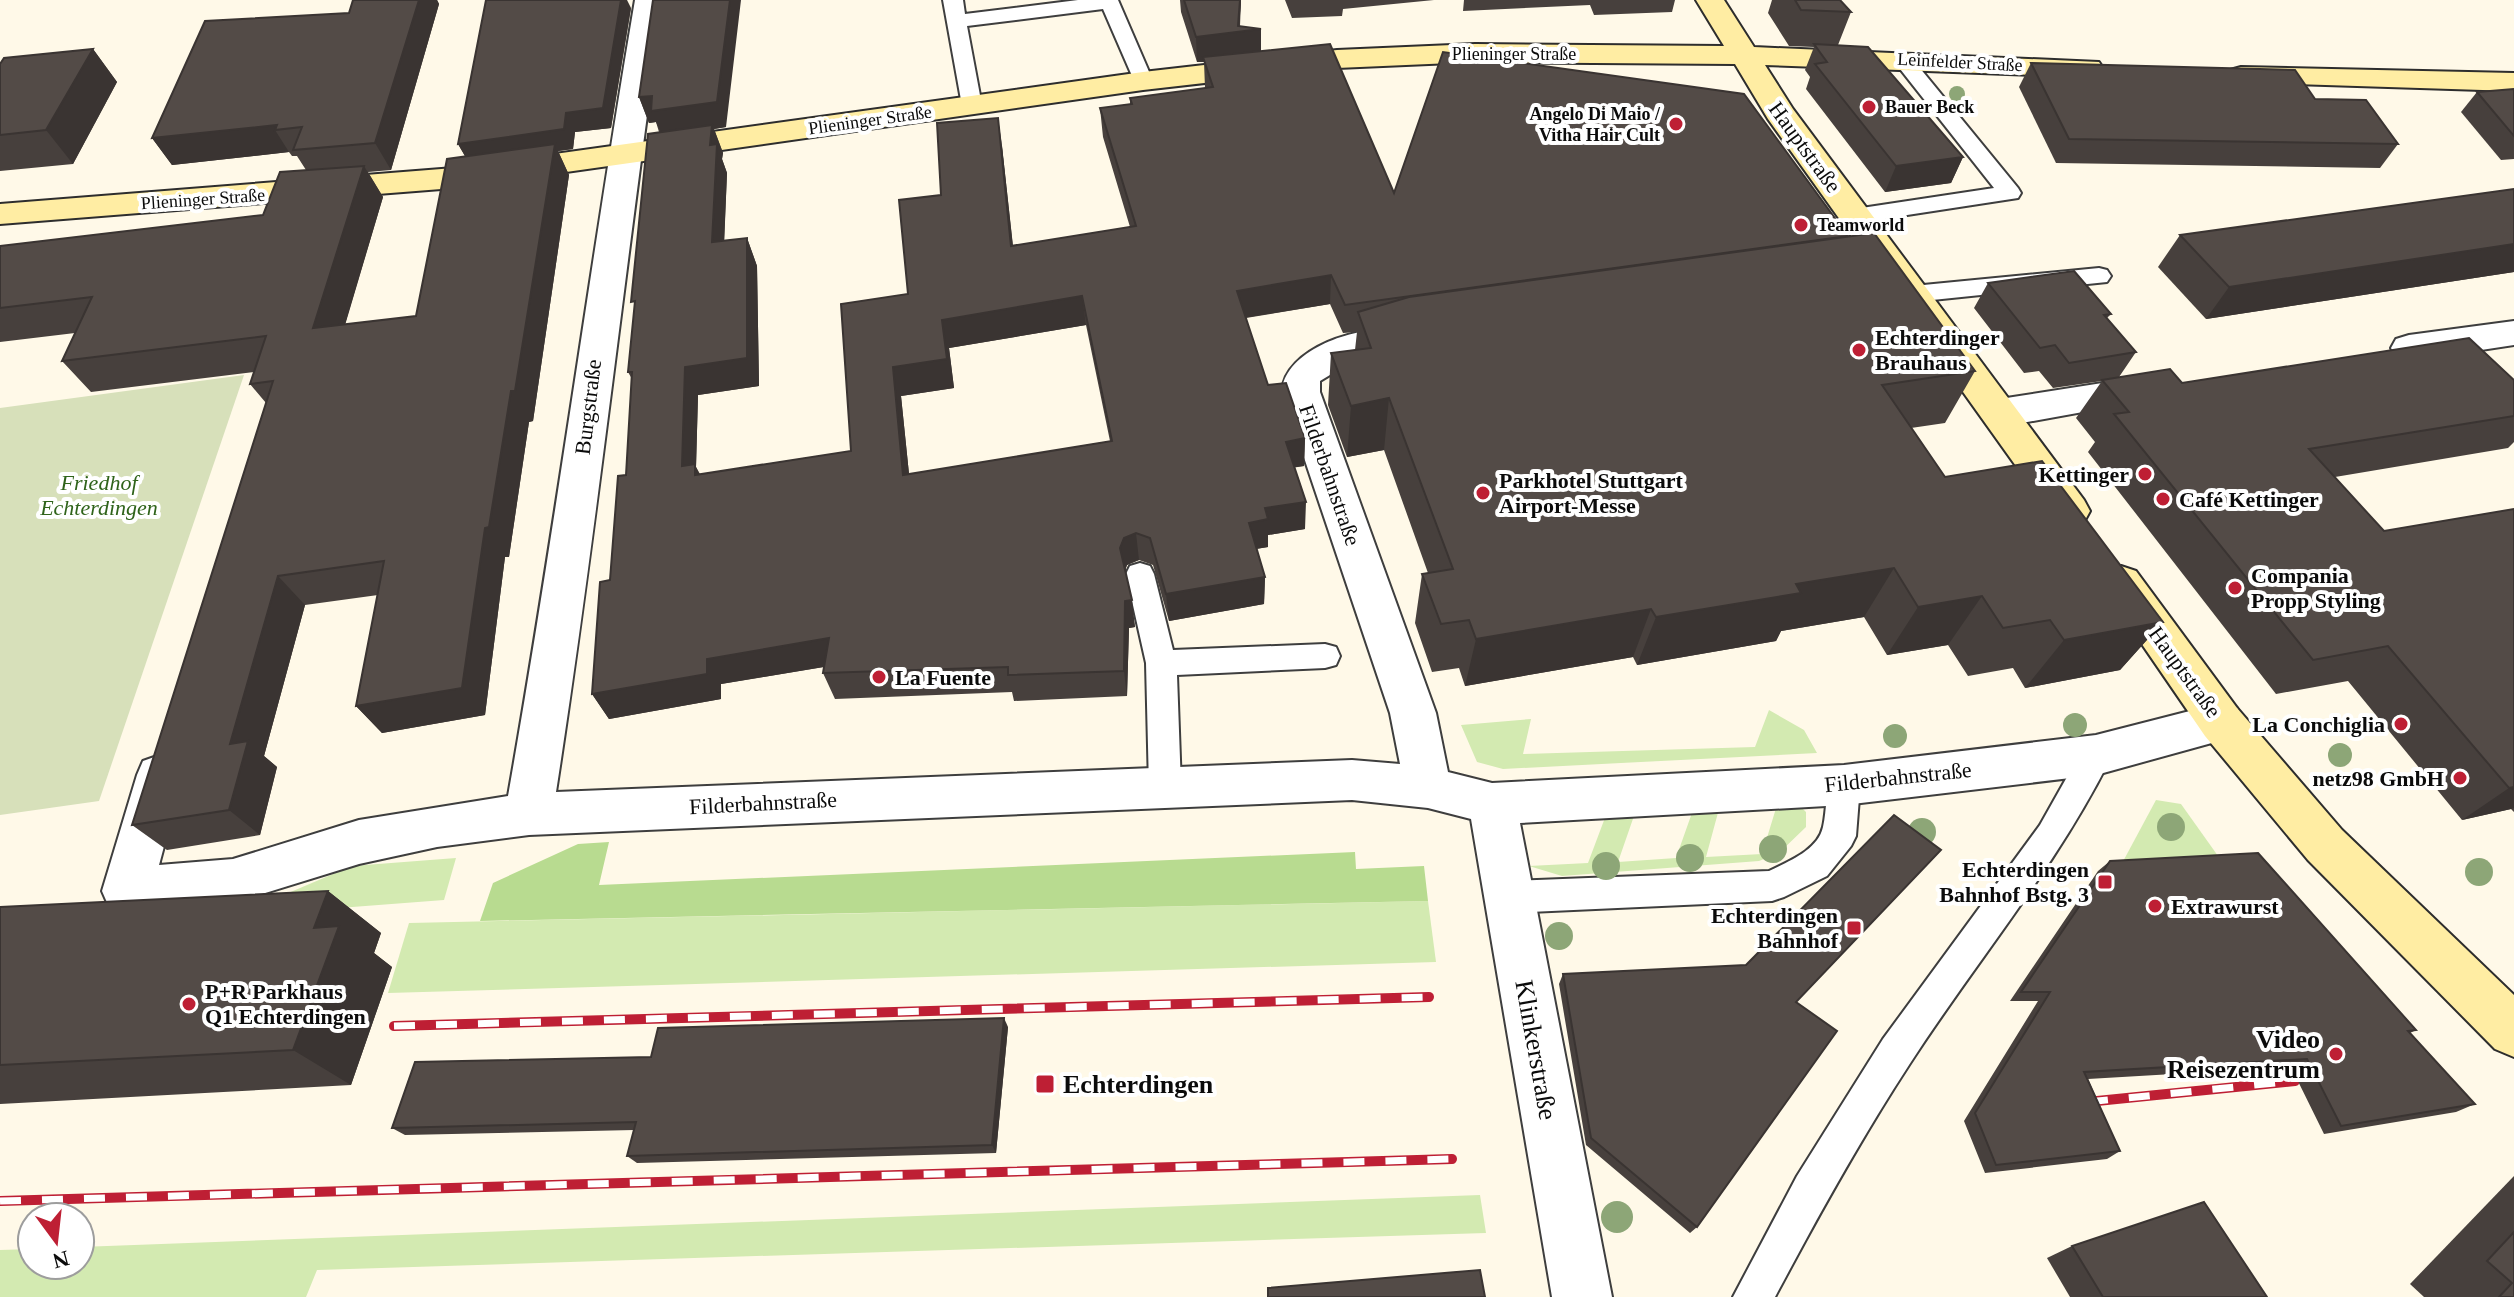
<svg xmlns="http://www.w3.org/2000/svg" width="2514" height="1297" font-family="'Times New Roman',serif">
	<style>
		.green { fill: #d3eab1 }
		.forest { fill: #b8db90 }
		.cemetery { fill: #d7e0ba }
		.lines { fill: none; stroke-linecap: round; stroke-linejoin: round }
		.lane-casing { stroke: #3e3e3e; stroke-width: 4 }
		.street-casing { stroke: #3e3e3e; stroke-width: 4 }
		.secondary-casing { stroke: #2d2d2d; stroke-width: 4 }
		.lane { fill: #fff; fill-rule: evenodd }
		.street { fill: #fff; fill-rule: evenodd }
		.secondary { fill: #ffeda3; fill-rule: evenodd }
		.rail-casing { stroke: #be1f34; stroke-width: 10 }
		.rail { stroke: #fff; stroke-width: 7; stroke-dasharray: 21; stroke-linecap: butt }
		.tree { fill: #8da677 }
		.wall { fill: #47403d; fill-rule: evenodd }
		.shaded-wall { fill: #3a3432 }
		.building { fill: #534b47; stroke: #3a3432; stroke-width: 2; fill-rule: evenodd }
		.poi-dot { fill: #be1f34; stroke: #fff; stroke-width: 3 }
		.labels { text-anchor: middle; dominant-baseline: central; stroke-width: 8; stroke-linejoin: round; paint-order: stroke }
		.far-street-label { font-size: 18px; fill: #0b0b0b; stroke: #fff }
		.far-poi-label { font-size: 18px; font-weight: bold; fill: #0b0b0b; stroke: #fff; text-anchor: start }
		.street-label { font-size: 22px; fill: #0b0b0b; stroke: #fff }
		.poi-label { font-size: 22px; font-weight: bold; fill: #0b0b0b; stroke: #fff; text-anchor: start }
		.park-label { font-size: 22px; font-style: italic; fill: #2f631a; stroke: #fff }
		.near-poi-label { font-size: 26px; font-weight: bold; fill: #0b0b0b; stroke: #fff; text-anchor: end }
		.near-street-label { font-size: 26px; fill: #0b0b0b; stroke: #fff }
	</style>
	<rect width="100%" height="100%" fill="#fff9e8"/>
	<g class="green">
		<polygon points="1769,710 1804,730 1817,753 1503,769 1477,762 1461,725 1531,719 1523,754 1755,747"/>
		<polygon points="2156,800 2181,804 2223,863 2120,867"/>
		<polygon points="1777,805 1799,805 1806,812 1806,827 1779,853 1759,861 1562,876 1529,866 1588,863 1606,815 1635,813 1618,862 1676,858 1693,810 1719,809 1706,857 1762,854"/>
		<polygon points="456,858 444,900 234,916 352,866"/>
		<polygon points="1428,901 1436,962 388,993 409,923"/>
		<polygon points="1480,1195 1486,1233 317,1270 306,1297 0,1297 0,1250 32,1249 32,1265 80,1265 80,1247"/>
	</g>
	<polygon class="forest" points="609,842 599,885 1355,852 1356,869 1424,866 1428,901 480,921 493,883 578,844"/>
	<polygon class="cemetery" points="244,375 99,801 0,815 0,408"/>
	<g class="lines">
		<g class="lane-casing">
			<g id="lane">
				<polygon points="943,0 963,0 965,14 1078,0 1118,0 1153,81 1150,85 1136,85 1103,9 967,26 982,106 979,111 963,111"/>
				<polygon points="1903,54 1910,56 2018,188 2021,193 2018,198 1855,223 1847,221 1843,216 1855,209 1994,188 1893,60"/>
				<polygon points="2099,268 2107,270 2111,276 2107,282 1913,302 1901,294 1913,286"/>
				<polygon points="1140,563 1150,566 1154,574 1173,650 1325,644 1336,647 1340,656 1336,665 1325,668 1177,675 1181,787 1176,797 1165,801 1154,797 1149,787 1146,663 1126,574 1130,566"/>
				<path d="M2096 741 2107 745 2112 755C2057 867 1976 961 1909 1065 1860 1140 1817 1218 1775 1297H1733L1797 1176 1883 1039 2040 825 2085 745Z"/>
				<path d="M1844 771 1855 775 1860 785 1856 836 1851 846 1827 876 1784 897 1772 901 1508 913 1496 908 1491 897 1496 886 1508 881 1769 871C1789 861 1818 850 1823 827 1827 809 1825 792 1833 775Z"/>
			</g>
		</g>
		<g class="street-casing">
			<g id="street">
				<path d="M635 0H663C625 264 597 528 556 792L1352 760 1400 764 1390 713 1282 392C1283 349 1363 322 1399 332L1404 341 1399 350 1353 361 1320 381V392L1436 713 1448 772 1492 783 1844 765 2096 735 2221 703 2237 708 2244 722 2237 736 2096 775 1844 805 1520 823 1612 1297H1552L1471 819 1428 808 1352 800 529 835 437 847 359 864 233 903 127 914 109 907 102 891 137 775 143 761 160 755 177 761 183 775 159 865 233 859 359 820 508 796C555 531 590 265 635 0Z"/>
				<polygon points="2514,321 2514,345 2409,361 2396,357 2391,348 2396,339 2409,335"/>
				<polygon points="2147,376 2160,380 2166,389 2160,398 2000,427 1986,423 1981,413 1986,403 2000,399"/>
			</g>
		</g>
		<g class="secondary-casing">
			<g id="secondary">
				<polygon points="1696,0 1724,0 1754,47 2099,62 2103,68 2099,74 2088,77 1765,65 1793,109 2084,500 2090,511 2084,522 2070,526 2056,522 1768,119 1735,64 1475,62 1337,68 1143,90 454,188 0,224 0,204 454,168 1143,72 1337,50 1475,44 1724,46"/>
				<polygon points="2241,67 2514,73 2514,91 2230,82 2226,76 2230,70"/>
				<polygon points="2121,566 2136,571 2237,708 2342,830 2514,995 2514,1057 2495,1049 2308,860 2205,736 2100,583 2106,571"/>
			</g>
		</g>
		<use href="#lane" class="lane"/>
		<use href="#street" class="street"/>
		<use href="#secondary" class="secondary"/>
		<g class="rail-casing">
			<g id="rail">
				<polyline points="394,1026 1429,997"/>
				<polyline points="2087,1102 2295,1081"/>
				<polyline points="0,1201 1452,1159"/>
			</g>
		</g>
		<use href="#rail" class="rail"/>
	</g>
	<g class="tree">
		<circle cx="1957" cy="94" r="8"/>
		<circle cx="2075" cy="725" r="12"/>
		<circle cx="1895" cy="736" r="12"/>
		<circle cx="2340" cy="755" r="12"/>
		<circle cx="2171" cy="827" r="14"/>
		<circle cx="1922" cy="832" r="14"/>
		<circle cx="1773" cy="849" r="14"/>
		<circle cx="1690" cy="858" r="14"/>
		<circle cx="1606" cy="866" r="14"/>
		<circle cx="2479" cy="872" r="14"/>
		<circle cx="1559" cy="936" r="14"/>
		<circle cx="1617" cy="1217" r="16"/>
	</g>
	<g class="wall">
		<polygon points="353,0 437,0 439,4 391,170 368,172 383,197 345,324 416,316 465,156 458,144 631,8 611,128 575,132 573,149 558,151 569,175 533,421 529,422 509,557 505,557 485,715 382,733 356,706 378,595 305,605 264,756 277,767 260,835 167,850 132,825 266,403 250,384 254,372 91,392 62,361 75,333 0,342 0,246 263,215 306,170 297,156 292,156 289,152 172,165 152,138 349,13"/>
		<path d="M1180 0H1241L1240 26 1261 51 1394 193 1848 236 1975 371 1945 423 1911 428 1945 477 2163 622 2120 670 2025 688 2013 668 1968 676 1948 645 1887 655 1864 617 1781 631 1776 641 1637 665 1633 657 1465 686 1459 668 1432 672 1415 623 1422 574 1428 573 1384 450 1347 457 1328 405 1331 353 1355 350 1357 332 1343 333 1330 304 1246 318 1268 385 1305 438 1304 466 1294 467 1305 529 1268 535V547L1256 549 1265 577 1264 604 1169 621 1153 565 1139 560 1127 565 1125 571 1135 627 1129 628 1127 696 1014 701 1012 692 835 699 823 673 824 667 721 684V699L609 719 592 694 626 475 632 379 628 372 659 132 656 122 649 123 639 97 726 127 714 129 723 153 722 159 727 173 724 241 747 238 757 266 759 386 698 395 696 467 700 474 851 451 908 294 941 195 1002 146 1013 246 1130 227 1103 137 1100 108 1130 104V98L1205 88 1204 62H1197L1181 12ZM1086 325 1110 441 909 474 901 396 954 388 949 348Z"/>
		<polygon points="1285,0 1434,0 1343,9 1342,16 1292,18"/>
		<polygon points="1464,0 1675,0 1672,12 1594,15 1590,5 1463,11"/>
		<polygon points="1772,0 1840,0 1851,12 1838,45 1963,157 1951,183 1885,192 1806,89 1810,77 1805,70 1814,47 1789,46 1768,13"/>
		<polygon points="93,49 117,82 73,164 0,171 0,64"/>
		<polygon points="2031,63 2315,99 2398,144 2380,168 2056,163 2019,87"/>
		<polygon points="2514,89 2514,159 2501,160 2461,112 2477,92"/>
		<polygon points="2514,189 2514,272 2206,319 2158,267 2180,235"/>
		<polygon points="1988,283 2111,314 2107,318 2136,352 2119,377 2182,383 2514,380 2514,442 2508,448 2335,477 2384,531 2514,509 2514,812 2511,809 2462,820 2348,681 2276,694 2088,452 2095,442 2076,418 2102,381 2053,388 2039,371 2024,373 1974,308"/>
		<polygon points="1941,850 1796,1002 1697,1227 1690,1233 1586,1145 1559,984 1563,974 1746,965"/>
		<polygon points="2110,861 2416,1030 2410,1033 2475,1104 2456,1112 2324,1134 2291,1067 2088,1079 2120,1151 2107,1159 1985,1173 1964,1121 2038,1001 2010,1001 2098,871"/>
		<polygon points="328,891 381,933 374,953 392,967 351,1085 0,1104 0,907"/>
		<polygon points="1008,1027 996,1153 637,1163 627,1156 634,1130 405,1135 392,1128 651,1057"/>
		<polygon points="2514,1176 2514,1297 2424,1297 2410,1284"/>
		<polygon points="2072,1246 2267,1297 2070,1297 2047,1258"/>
	</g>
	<g class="shaded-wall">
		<polygon points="419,0 437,0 439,4 391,170 375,143"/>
		<polygon points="621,0 627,0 631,8 611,128 575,132 573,149 558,151 569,175 533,421 529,422 509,557 505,557 485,715 382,733 356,706 469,163 458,144 566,113"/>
		<polygon points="730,0 741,0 726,127 714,129 723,153 722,159 727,173 723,271 656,122 649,123 639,97"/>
		<polygon points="1240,0 1241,0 1239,31 1261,29 1261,54 1203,57 1204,62 1197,62 1196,37"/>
		<polygon points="93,49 117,82 73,164 46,130"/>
		<polygon points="998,118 1002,146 1016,275 1011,246"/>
		<polygon points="277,125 275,130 289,152 172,165 152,138"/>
		<polygon points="1963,157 1951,183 1885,192 1896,166"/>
		<polygon points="364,166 383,197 335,359 313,328"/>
		<polygon points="747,238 757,266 759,386 698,395 696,467 708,492 682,466 685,367"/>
		<polygon points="2514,244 2514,272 2206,319 2229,287"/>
		<polygon points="1331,275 1330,304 1237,319 1237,291"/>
		<polygon points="1082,296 1086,325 949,348 954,388 901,396 912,503 903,475 893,367 942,320"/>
		<polygon points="1389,398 1384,450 1347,457 1351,406"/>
		<polygon points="1305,438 1304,466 1285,469 1286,442"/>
		<polygon points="1306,502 1305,529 1268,535 1268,547 1249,550 1249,523 1265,508"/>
		<polygon points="1136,533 1139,560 1127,565 1123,575 1120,548 1124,538"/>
		<polygon points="1894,568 1864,617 1781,631 1776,641 1637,665 1656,617 1796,584"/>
		<polygon points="278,576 305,605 264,756 277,767 260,835 229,810 230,744"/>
		<polygon points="1265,577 1264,604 1169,621 1166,594"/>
		<polygon points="1982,596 1948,645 1887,655 1918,607"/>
		<polygon points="1132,600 1135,627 1129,628 1127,696 1124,671 1125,601"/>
		<polygon points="1651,609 1633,657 1465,686 1476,639"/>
		<polygon points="2163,622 2120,670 2025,688 2064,640"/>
		<polygon points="829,638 841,664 721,684 721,699 609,719 592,694 707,659"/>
		<polygon points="2514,787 2514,808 2511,809 2462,820 2509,788"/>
		<polygon points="328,891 381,933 374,953 392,967 351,1085 293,1050 314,928"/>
		<polygon points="1004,1018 1008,1027 996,1153 992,1145"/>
	</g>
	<g class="building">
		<polygon points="353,0 419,0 375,143 293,150 302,127 275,130 277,125 152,138 205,21 349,13"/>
		<polygon points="486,0 621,0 603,108 566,113 564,129 458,144"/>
		<polygon points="653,0 730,0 717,102 651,111 652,96 639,97"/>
		<polygon points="1184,0 1240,0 1238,26 1261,29 1196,37"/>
		<polygon points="1795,0 1840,0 1851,12 1801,10"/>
		<path d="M1330 44 1394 193 1443 52 1744 94 1848 236 1345 305 1331 275 1237 291 1268 385 1286 383 1305 438 1286 442 1306 502 1265 508 1268 519 1249 523 1265 577 1166 594 1150 538 1136 533 1124 538 1120 548 1132 600 1125 601 1124 671 1008 675V667L823 673 829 638 707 659V674L592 694 600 582 610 580 618 476 626 475 632 372H628L635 301 631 302 648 134 712 125 710 145 717 144 712 242 747 238V358L685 367 682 466 695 464V475L851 451 841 304 908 294 899 200 941 195 937 123 998 118 1011 246 1136 226 1100 108 1132 104 1130 98 1213 87 1203 57ZM1082 296 1112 441 903 475 893 367 947 359 942 320Z"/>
		<polygon points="1814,44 1868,47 1963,157 1896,166 1815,64 1827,62"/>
		<polygon points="93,49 46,130 0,135 0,64 4,58"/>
		<polygon points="2031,63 2295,70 2315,99 2366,100 2398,144 2069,139"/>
		<polygon points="2514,89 2514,136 2477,92"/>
		<polygon points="555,144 515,391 511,391 489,527 485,528 462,688 356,706 384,561 278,576 230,744 248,741 229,810 132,825 273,381 250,384 266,336 62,361 92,297 0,308 0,246 263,215 280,172 364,166 313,328 416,316 447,159"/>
		<polygon points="2514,189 2514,244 2229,287 2180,235"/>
		<polygon points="1874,233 1975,371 1882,385 1945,477 2042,461 2163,622 2064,640 2050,620 2003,628 1982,596 1918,607 1894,568 1796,584 1801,593 1656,617 1651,609 1476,639 1469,620 1441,624 1422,574 1453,569 1389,398 1351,406 1331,353 1371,348 1358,312 1409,297"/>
		<polygon points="2074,271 2111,314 2104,315 2136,352 2069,363 2055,345 2040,348 1988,283"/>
		<polygon points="2469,338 2514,380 2514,416 2309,449 2384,531 2514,509 2514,787 2509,788 2388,646 2313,660 2114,414 2129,412 2102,380 2170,369 2182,383"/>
		<polygon points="1894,815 1941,850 1796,1002 1837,1031 1697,1227 1591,1138 1563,974 1746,965"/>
		<polygon points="2258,853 2416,1030 2408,1031 2475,1104 2341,1126 2307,1059 2084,1072 2120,1151 1996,1165 1975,1113 2050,992 2021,992 2110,861"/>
		<polygon points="328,891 314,928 339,926 293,1050 0,1065 0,907"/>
		<polygon points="1004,1018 992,1145 627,1156 636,1122 392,1128 415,1062 651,1057 658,1028"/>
		<polygon points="2204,1202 2267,1297 2103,1297 2072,1246"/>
		<polygon points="2514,1232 2514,1297 2499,1297 2512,1283 2487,1261"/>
		<polygon points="1480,1270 1485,1297 1268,1297 1268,1288"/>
	</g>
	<g class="poi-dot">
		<circle cx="1869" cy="107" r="8"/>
		<circle cx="1676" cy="124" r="8"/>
		<circle cx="1801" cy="225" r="8"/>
		<circle cx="1859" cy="350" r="8"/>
		<circle cx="2145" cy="474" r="8"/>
		<circle cx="1483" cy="493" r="8"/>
		<circle cx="2163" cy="499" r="8"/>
		<circle cx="2235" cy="588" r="8"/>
		<circle cx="879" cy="677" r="8"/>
		<circle cx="2401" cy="724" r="8"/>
		<circle cx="2460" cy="778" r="8"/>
		<rect x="2097" y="874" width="16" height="16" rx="4"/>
		<circle cx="2155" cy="906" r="8"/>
		<rect x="1846" y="920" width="16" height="16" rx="4"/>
		<circle cx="189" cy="1004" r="8"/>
		<circle cx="2336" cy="1054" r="8"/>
		<rect x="1035" y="1074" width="20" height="20" rx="4"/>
	</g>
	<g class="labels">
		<g class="far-street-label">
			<text x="1514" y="54">Plieninger Straße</text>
			<text transform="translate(1960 62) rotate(3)">Leinfelder Straße</text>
			<text transform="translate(870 120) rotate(-8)">Plieninger Straße</text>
			<text transform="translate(203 199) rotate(-4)">Plieninger Straße</text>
		</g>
		<g class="far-poi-label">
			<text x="1885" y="107">Bauer Beck</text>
			<text x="1660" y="114" text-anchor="end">Angelo Di Maio /<tspan x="1660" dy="21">Vitha Hair Cult</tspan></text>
			<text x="1817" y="225">Teamworld</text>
		</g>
		<g class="street-label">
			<text transform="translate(1805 147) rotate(54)">Hauptstraße</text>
			<text transform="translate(588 407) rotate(-83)">Burgstraße</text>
			<text transform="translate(1330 475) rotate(71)">Filderbahnstraße</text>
			<text transform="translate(2185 672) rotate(54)">Hauptstraße</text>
			<text transform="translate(1898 777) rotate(-6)">Filderbahnstraße</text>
			<text transform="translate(763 803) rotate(-3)">Filderbahnstraße</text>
		</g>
		<g class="poi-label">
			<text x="1875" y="337">Echterdinger<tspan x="1875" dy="25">Brauhaus</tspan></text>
			<text x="2129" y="474" text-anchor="end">Kettinger</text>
			<text x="1499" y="480">Parkhotel Stuttgart<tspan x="1499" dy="25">Airport-Messe</tspan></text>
			<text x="2179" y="499">Café Kettinger</text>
			<text x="2251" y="575">Compania<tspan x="2251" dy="25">Propp Styling</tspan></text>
			<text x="895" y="677">La Fuente</text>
			<text x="2385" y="724" text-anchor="end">La Conchiglia</text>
			<text x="2444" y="778" text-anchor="end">netz98 GmbH</text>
			<text x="2089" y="869" text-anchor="end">Echterdingen<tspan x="2089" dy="25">Bahnhof Bstg. 3</tspan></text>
			<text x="2171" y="906">Extrawurst</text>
			<text x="1838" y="915" text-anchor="end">Echterdingen<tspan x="1838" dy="25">Bahnhof</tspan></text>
			<text x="205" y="991">P+R Parkhaus<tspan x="205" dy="25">Q1 Echterdingen</tspan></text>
		</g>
		<g class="park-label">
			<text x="99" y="482">Friedhof<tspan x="99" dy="25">Echterdingen</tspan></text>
		</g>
		<g class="near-poi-label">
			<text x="2320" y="1039">Video<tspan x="2320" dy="30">Reisezentrum</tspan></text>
			<text x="1063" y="1084" text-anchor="start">Echterdingen</text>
		</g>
		<g class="near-street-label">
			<text transform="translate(1536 1050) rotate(80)">Klinkerstraße</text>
		</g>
	</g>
	<g transform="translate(56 1241) rotate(165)"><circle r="38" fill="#ffffff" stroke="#9d9d9d" stroke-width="2"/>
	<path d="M0-6L14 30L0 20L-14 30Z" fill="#be1f34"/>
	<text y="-12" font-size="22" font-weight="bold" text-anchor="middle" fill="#0b0b0b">N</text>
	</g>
</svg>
